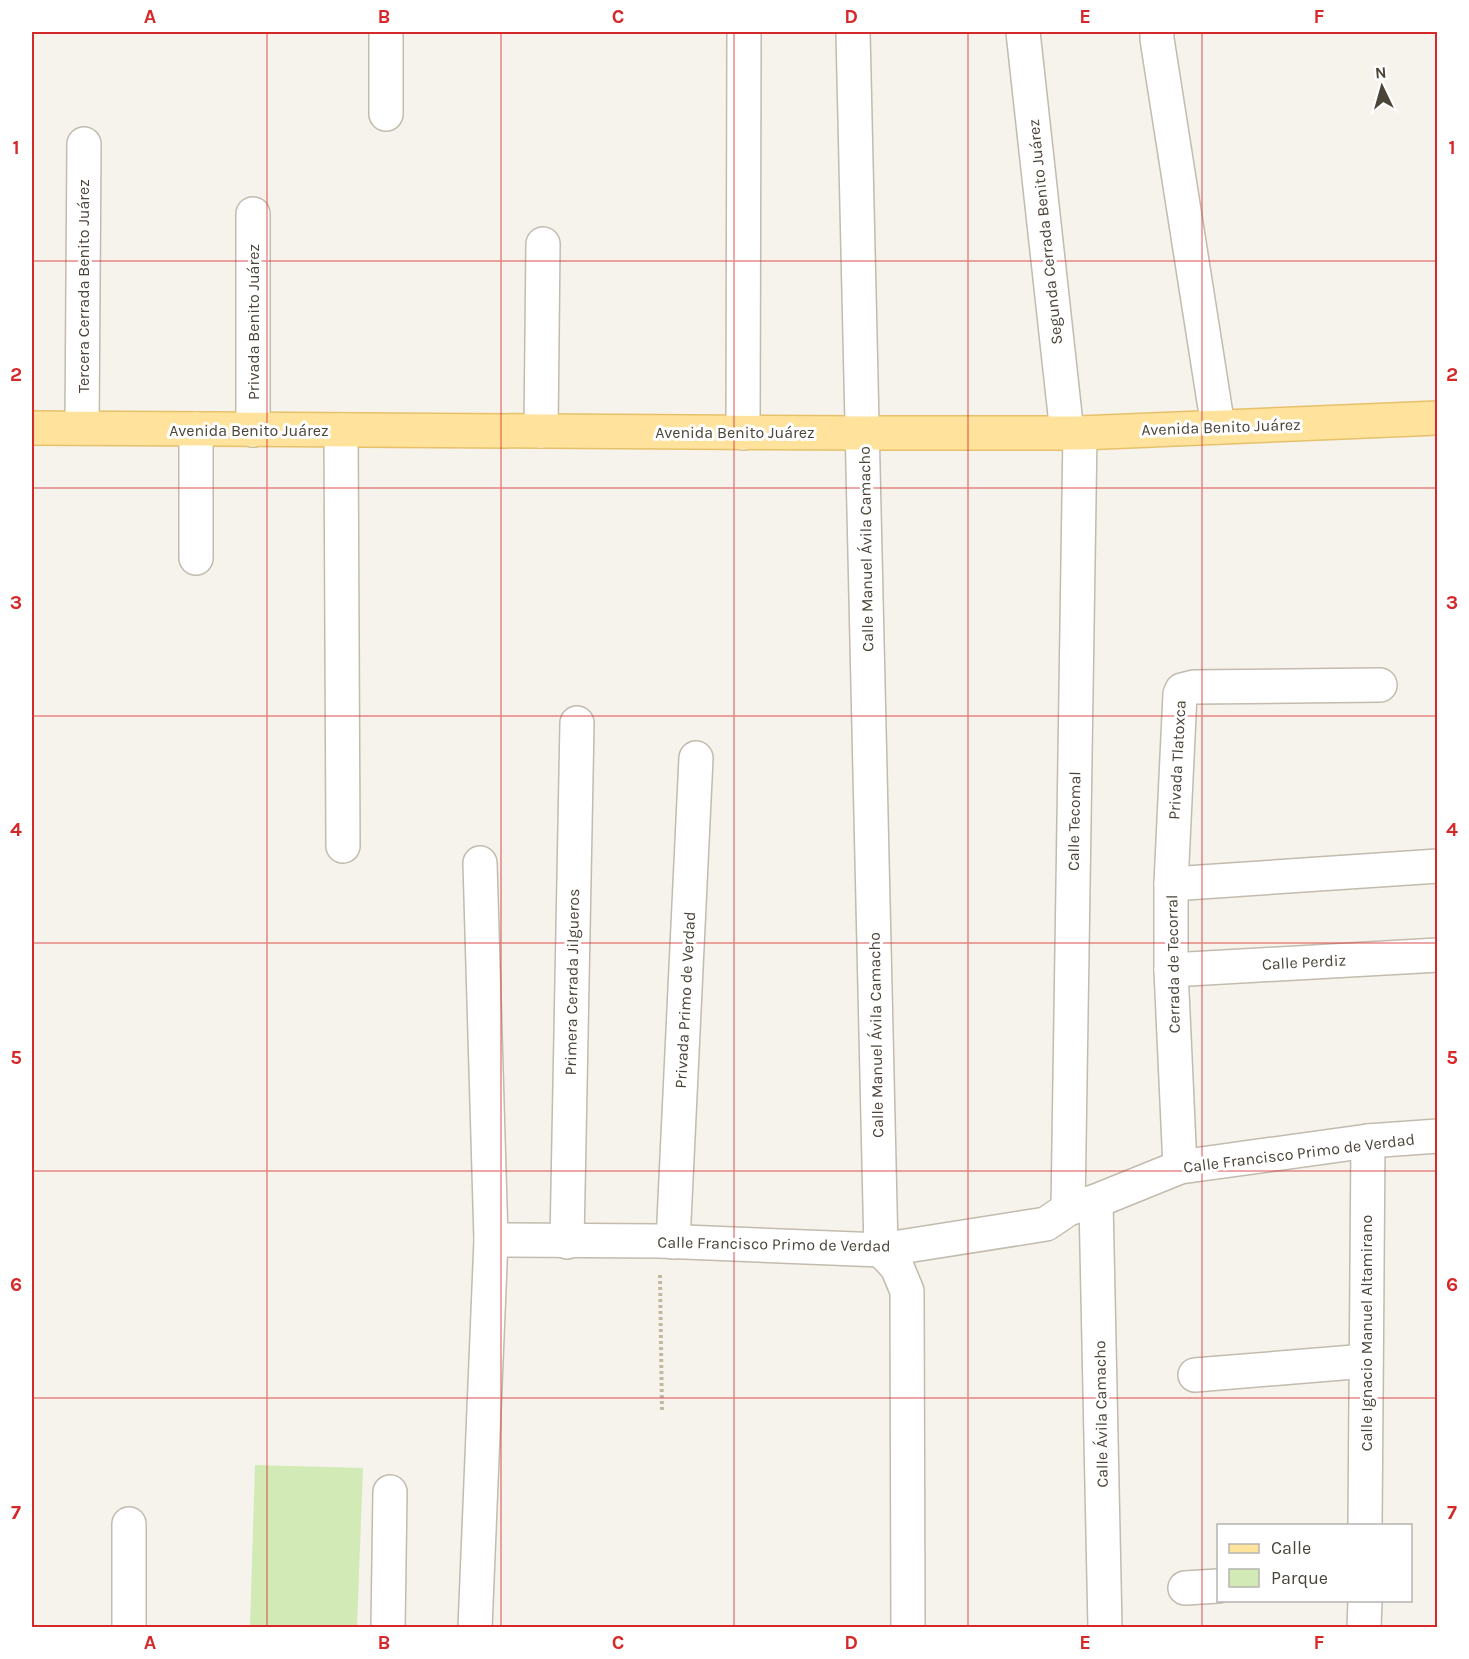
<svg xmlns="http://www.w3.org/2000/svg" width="1469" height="1659" font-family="Karla,sans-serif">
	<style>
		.green { fill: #d2eab5 }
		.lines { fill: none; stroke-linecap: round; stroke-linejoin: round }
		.minor-casing { stroke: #c2bbae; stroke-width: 36 }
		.major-casing { stroke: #e6c16a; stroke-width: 36 }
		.path { stroke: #c4b79f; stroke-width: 4; stroke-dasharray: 3 3; stroke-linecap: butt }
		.minor { stroke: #fff; stroke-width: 33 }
		.major { stroke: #ffe39c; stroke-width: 33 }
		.grid { fill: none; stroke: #d62828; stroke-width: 1.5; stroke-opacity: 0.55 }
		.labels { text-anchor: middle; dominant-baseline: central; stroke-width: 6; stroke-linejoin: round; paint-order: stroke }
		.street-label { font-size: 16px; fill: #4b4439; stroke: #fff }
		.neatline { fill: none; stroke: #d62828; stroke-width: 2 }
		.grid-label { font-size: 20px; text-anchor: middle; font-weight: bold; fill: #d62828 }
	</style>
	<rect width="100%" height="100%" fill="#f6f3ec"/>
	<polygon class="green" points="255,1465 363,1468 357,1627 250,1627"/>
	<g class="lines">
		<g class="minor-casing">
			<g id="minor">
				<polyline points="853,32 881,1250 897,1267 907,1291 908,1628"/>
				<polyline points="1023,32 1067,433"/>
				<polyline points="1157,32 1157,39 1218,427"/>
				<polyline points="386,114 386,32"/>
				<polyline points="82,428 84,144"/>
				<polyline points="196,429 196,558"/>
				<polyline points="253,430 253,214"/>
				<polyline points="341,430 343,846"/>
				<polyline points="541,431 543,244"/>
				<polyline points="743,433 744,32"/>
				<polyline points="1171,884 1438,866"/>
				<polyline points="1171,970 1438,955"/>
				<polyline points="1180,1167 1171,970 1171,884 1180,694 1182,690 1194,687 1380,685"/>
				<polyline points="1096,1201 1105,1628"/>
				<polyline points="1068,1209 1080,433"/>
				<polyline points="491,1240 660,1241 881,1250 1046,1224 1068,1209 1096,1201 1180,1167 1368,1141 1438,1136"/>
				<polyline points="567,1242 577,723"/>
				<polyline points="673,1242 696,758"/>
				<polyline points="1195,1375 1366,1361"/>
				<polyline points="1365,1526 1368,1141"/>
				<polyline points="1185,1588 1218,1586"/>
				<polyline points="129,1628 129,1524"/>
				<polyline points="388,1628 390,1492"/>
				<polyline points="475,1628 491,1240 480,863"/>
				<polyline points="1364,1628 1365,1600"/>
			</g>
		</g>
		<g class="major-casing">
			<polyline id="major" points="32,428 863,433 1080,433 1438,418"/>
		</g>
		<polyline class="path" points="660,1275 662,1412"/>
		<use href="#minor" class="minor"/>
		<use href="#major" class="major"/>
	</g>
	<path class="grid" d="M267 32V1628M501 32V1628M734 32V1628M968 32V1628M1202 32V1628M32 261H1438M32 488H1438M32 716H1438M32 943H1438M32 1171H1438M32 1398H1438"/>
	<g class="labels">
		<g class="street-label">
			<text transform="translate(1045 232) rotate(-96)">Segunda Cerrada Benito Juárez</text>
			<text transform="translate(83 286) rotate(-90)">Tercera Cerrada Benito Juárez</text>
			<text transform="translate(253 322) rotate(-90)">Privada Benito Juárez</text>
			<text transform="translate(1221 427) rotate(-2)">Avenida Benito Juárez</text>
			<text x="249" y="430">Avenida Benito Juárez</text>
			<text x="735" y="432">Avenida Benito Juárez</text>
			<text transform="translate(866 549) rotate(-91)">Calle Manuel Ávila Camacho</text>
			<text transform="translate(1177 760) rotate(-87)">Privada Tlatoxca</text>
			<text transform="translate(1074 821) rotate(-89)">Calle Tecomal</text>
			<text transform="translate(1304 962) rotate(-3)">Calle Perdiz</text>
			<text transform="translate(1173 964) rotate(-91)">Cerrada de Tecorral</text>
			<text transform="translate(572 982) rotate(-89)">Primera Cerrada Jilgueros</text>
			<text transform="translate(685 1000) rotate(-87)">Privada Primo de Verdad</text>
			<text transform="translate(876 1035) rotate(-91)">Calle Manuel Ávila Camacho</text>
			<text transform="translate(1299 1153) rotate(-7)">Calle Francisco Primo de Verdad</text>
			<text transform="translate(774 1244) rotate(1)">Calle Francisco Primo de Verdad</text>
			<text transform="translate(1366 1333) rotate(-90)">Calle Ignacio Manuel Altamirano</text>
			<text transform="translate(1101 1414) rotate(-91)">Calle Ávila Camacho</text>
		</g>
	</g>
	<rect width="1469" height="1659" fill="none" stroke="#ffffff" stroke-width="66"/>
	<rect x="1217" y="1524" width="195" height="78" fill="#ffffff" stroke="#b7b4b0" stroke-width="1.5"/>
	<rect x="1229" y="1544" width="30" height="9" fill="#ffe39c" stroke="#b7b4b0" stroke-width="1.5"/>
	<text x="1271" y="1554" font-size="18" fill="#4b4439">Calle</text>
	<rect x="1229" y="1569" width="30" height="18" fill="#d2eab5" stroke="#b7b4b0" stroke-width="1.5"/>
	<text x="1271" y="1584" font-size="18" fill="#4b4439">Parque</text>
	<g transform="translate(1382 87) rotate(355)" stroke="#ffffff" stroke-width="4.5" paint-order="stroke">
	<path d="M0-4.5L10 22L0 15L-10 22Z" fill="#4b4439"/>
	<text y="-9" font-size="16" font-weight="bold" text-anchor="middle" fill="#4b4439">N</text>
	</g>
	<rect x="33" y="33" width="1403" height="1593" class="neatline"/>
	<g class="grid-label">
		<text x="150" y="23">A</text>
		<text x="384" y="23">B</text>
		<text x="618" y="23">C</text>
		<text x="851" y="23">D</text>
		<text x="1085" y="23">E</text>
		<text x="1319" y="23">F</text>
		<text x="16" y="154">1</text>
		<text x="1452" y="154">1</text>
		<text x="16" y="381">2</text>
		<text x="1452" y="381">2</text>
		<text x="16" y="609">3</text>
		<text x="1452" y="609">3</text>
		<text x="16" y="836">4</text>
		<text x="1452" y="836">4</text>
		<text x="16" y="1064">5</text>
		<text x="1452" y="1064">5</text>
		<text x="16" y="1291">6</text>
		<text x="1452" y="1291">6</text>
		<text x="16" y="1519">7</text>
		<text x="1452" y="1519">7</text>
		<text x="150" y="1649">A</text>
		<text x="384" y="1649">B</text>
		<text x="618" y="1649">C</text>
		<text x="851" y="1649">D</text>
		<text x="1085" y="1649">E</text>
		<text x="1319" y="1649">F</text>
	</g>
</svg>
